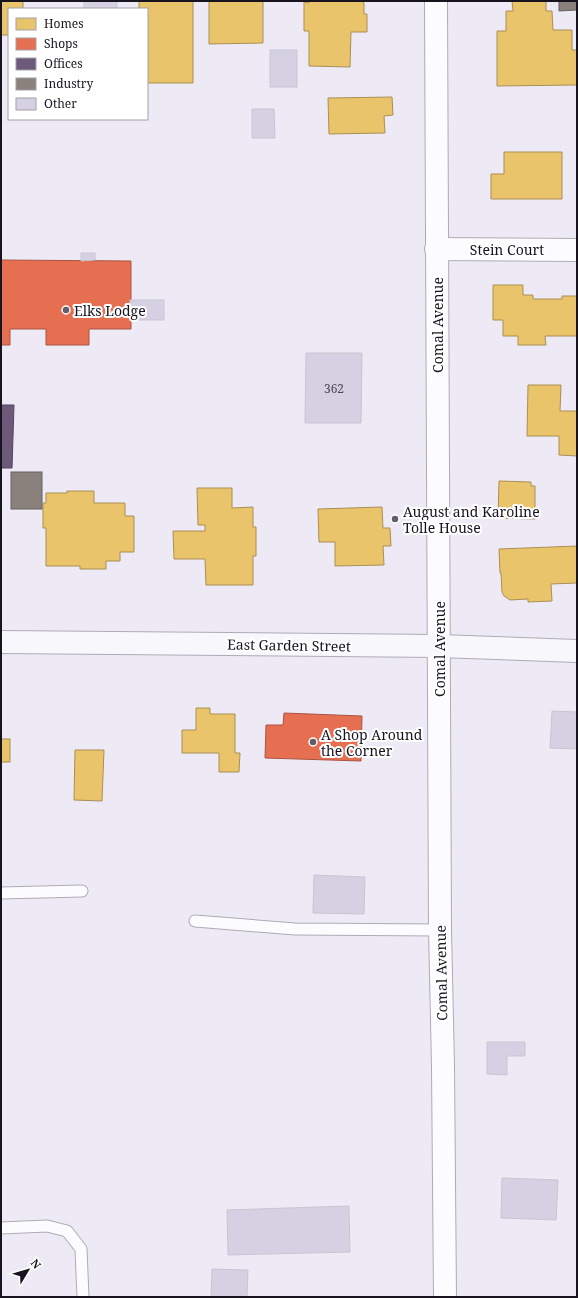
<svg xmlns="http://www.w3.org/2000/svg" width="578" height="1298" font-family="'Noto Serif',serif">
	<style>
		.homes { fill: #e9c46a; stroke: #aa8f54 }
		.shops { fill: #e76f51; stroke: #a95442 }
		.offices { fill: #6d597a; stroke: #53445f }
		.industry { fill: #8a817c; stroke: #686060 }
		.building { fill: #d5d1e3; stroke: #c8c5d1 }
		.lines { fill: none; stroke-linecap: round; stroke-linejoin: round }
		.lane-casing { stroke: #aeabb7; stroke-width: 13 }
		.street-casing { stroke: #aeabb7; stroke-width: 24 }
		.secondary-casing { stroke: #aeabb7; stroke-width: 24 }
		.lane { stroke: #fcfcfe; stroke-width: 11 }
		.street { stroke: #fcfcfe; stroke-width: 22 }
		.secondary { stroke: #f8f7fb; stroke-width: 22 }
		.poi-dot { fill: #625f6a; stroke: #fff; stroke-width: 1.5 }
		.labels { text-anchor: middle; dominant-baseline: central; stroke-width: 4; stroke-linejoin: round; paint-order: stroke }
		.number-label { font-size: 12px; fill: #484451 }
		.street-label { font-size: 14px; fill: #17141f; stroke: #fff }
		.poi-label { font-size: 14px; fill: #17141f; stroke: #fff; text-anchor: start }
	</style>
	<rect width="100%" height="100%" fill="#edeaf6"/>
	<g class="homes">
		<polygon points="1,1 23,1 23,9 9,9 9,35 1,35"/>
		<polygon points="139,1 193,1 193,83 147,83 147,9 139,9"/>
		<polygon points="209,1 263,1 263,43 209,44"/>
		<polygon points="309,1 362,1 364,3 364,14 367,14 367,32 351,32 350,67 309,66 309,31 304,31 304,2 309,3"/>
		<polygon points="512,1 546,1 546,11 552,11 553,30 572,30 572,50 577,50 577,85 497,86 497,31 506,31 506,11 513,11"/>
		<polygon points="392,97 393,115 384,116 385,133 329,134 328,98"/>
		<polygon points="504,152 562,152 562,199 491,199 491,174 504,174"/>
		<polygon points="493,285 523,285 523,295 533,295 533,299 562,299 562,296 577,296 577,336 545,336 546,345 518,345 518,336 503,336 503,320 493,320"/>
		<polygon points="528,385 561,385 560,411 577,411 577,456 559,455 559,436 527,436"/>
		<polygon points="499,481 531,482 531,486 535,486 535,519 498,518"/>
		<polygon points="197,488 232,488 232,508 253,507 253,527 256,527 256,556 253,556 253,585 206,585 205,559 174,559 173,531 205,531 205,525 198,525"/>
		<polygon points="67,491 94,491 94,503 125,503 125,516 134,516 134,552 120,552 120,561 106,561 106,569 80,569 80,566 46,566 46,528 43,528 43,503 46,503 46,493 67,493"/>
		<polygon points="382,507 383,528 390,528 391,546 383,546 384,565 335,566 335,542 319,542 318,509"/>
		<polygon points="577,546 577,583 551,584 552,601 528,602 528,599 510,600 504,596 502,592 501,573 500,573 499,549"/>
		<polygon points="196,708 210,708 210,714 235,714 235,753 240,753 239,772 219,772 219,753 182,753 182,730 196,730"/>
		<rect x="1" y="739" width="9" height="23"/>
		<polygon points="75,750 104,750 102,801 74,800"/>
	</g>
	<g class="shops">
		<polygon points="1,260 131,261 131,329 89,329 89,345 46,345 46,329 10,329 10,345 1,345"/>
		<polygon points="284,713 362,716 361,761 265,758 266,725 283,725"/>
	</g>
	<polygon class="offices" points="1,405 14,405 12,468 1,468"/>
	<g class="industry">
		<polygon points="559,1 577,1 577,10 559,11"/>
		<rect x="11" y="472" width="31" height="37"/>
	</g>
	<g class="building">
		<rect x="84" y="1" width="33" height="8"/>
		<rect x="270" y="50" width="27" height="37"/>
		<polygon points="252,109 274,109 275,138 252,138"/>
		<polygon points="81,253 95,253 95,260 81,261"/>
		<rect x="130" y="300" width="34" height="20"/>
		<polygon points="306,353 362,353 361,423 305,423"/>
		<polygon points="552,711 577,712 577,749 550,748"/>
		<polygon points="314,875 365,877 364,914 313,913"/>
		<polygon points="487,1042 525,1042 525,1056 507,1056 507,1075 487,1074"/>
		<polygon points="502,1178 558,1180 556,1220 501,1218"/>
		<polygon points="349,1206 350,1252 228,1255 227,1210"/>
		<polygon points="212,1269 248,1270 247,1297 211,1297"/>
	</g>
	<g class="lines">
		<g class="lane-casing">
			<g id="lane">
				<polyline points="1,893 82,891"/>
				<polyline points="195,921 295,929 440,930"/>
				<polyline points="1,1228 47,1226 67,1231 81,1249 83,1297"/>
			</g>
		</g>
		<g class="street-casing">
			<g id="street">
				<polyline points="436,1 440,930 443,1066 445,1297"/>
				<polyline points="436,249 577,250"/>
			</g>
		</g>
		<g class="secondary-casing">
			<polyline id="secondary" points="1,642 439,646 577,651"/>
		</g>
		<use href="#lane" class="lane"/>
		<use href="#street" class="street"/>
		<use href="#secondary" class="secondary"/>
	</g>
	<g class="poi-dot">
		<circle cx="66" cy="310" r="4"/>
		<circle cx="395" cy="519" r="4"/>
		<circle cx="313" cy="742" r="4"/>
	</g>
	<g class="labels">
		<g class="number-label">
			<text x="334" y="388">362</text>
		</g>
		<g class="street-label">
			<text x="507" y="249">Stein Court</text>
			<text transform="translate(437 325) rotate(-90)">Comal Avenue</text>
			<text transform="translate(289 645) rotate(1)">East Garden Street</text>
			<text transform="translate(439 649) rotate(-90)">Comal Avenue</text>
			<text transform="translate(441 973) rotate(-91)">Comal Avenue</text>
		</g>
		<g class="poi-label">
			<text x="74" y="310">Elks Lodge</text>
			<text x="403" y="511">August and Karoline<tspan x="403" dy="16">Tolle House</tspan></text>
			<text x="321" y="734">A Shop Around<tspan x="321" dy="16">the Corner</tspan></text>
		</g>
	</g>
	<rect width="578" height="1298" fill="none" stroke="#17141f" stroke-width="4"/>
	<rect x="8" y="8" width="140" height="112" fill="#ffffff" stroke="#a2a1a5"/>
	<rect x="16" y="18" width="20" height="12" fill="#e9c46a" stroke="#a2a1a5"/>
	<text x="44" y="28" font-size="12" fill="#17141f">Homes</text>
	<rect x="16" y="38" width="20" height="12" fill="#e76f51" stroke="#a2a1a5"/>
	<text x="44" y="48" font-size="12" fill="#17141f">Shops</text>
	<rect x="16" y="58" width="20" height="12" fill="#6d597a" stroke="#a2a1a5"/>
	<text x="44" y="68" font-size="12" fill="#17141f">Offices</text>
	<rect x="16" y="78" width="20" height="12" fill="#8a817c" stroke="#a2a1a5"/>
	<text x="44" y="88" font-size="12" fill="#17141f">Industry</text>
	<rect x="16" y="98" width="20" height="12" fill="#d5d1e3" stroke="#a2a1a5"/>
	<text x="44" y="108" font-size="12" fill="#17141f">Other</text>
	<g transform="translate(28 1270) rotate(52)" stroke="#ffffff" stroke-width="3" paint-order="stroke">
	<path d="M0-3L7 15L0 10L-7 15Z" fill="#17141f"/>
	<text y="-6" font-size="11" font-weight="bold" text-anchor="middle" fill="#17141f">N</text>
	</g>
</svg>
